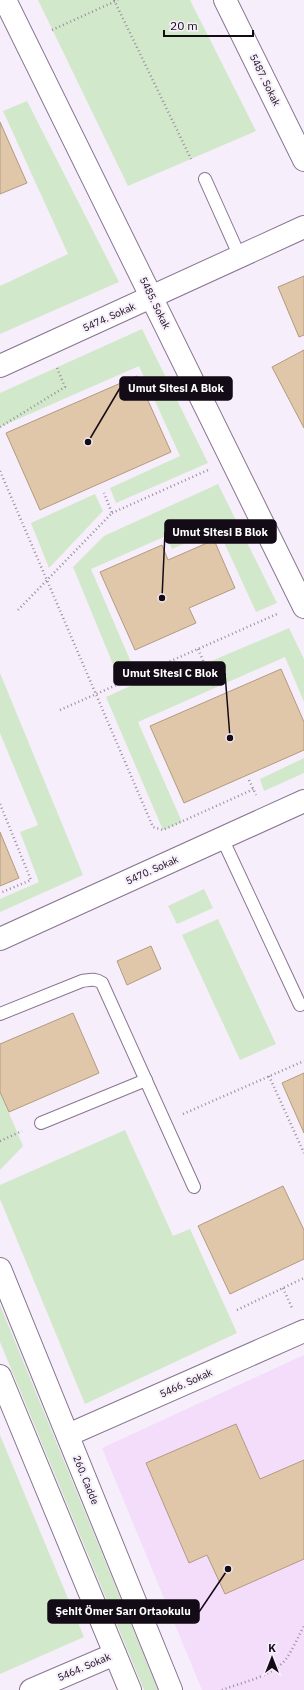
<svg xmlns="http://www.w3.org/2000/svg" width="304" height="1690" font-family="'IBM Plex Sans',sans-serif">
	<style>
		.built { fill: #f3ddfb }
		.green { fill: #d2e8cb }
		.building { fill: #e0c7aa; stroke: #b29b7f }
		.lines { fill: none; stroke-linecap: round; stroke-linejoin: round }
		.service-casing { stroke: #897591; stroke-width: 14 }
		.minor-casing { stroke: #897591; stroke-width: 24 }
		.tertiary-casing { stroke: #897591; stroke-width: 24 }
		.path { stroke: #988f9c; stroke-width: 2.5; stroke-dasharray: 1 3; stroke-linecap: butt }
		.service { stroke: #fff; stroke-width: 12 }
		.minor { stroke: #fff; stroke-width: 22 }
		.tertiary { stroke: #fff; stroke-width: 22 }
		.labels { text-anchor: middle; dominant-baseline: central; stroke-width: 4; stroke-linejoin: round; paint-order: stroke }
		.street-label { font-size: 10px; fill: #130b16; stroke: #f7eefb }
		.leader { fill: none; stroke: #130b16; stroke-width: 1.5 }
		.callout-dot { fill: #130b16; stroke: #f7eefb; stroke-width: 1.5 }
		.callout { fill: #130b16; stroke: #130b16; stroke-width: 1.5 }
		.callout-label { font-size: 11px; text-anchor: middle; font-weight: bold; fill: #fff }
	</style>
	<rect width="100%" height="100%" fill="#f7eefb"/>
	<polygon class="built" points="304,1355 304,1690 202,1690 102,1448"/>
	<g class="green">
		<polygon points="38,0 190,0 256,131 128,186"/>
		<polygon points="27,101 119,282 0,334 0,286 68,254 3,111"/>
		<polygon points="142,329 208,463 116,503 110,488 180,456 139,366 0,427 0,393"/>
		<polygon points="218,484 277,603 256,612 218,529 172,549 166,536 91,569 133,667 117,674 73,567 104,536"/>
		<polygon points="95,494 103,511 49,568 31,523"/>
		<polygon points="289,628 304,659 304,702 285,657 138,722 182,822 163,830 106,697 164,671 169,679"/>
		<polygon points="0,673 83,875 0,912 0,899 39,882 20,832 38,825 0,733"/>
		<polygon points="304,758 304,773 264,791 260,779"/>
		<polygon points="204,889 213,908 177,924 168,906"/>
		<polygon points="218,919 276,1044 240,1060 182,935"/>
		<polygon points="0,1092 23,1146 0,1170"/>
		<polygon points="125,1130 173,1236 190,1229 237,1333 85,1404 0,1199 0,1185"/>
		<polygon points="0,1305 158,1690 144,1690 0,1342"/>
		<polygon points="0,1435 84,1637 0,1674"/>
	</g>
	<g class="building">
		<polygon points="0,122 27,183 0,194"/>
		<polygon points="304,276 304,335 299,337 278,287"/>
		<polygon points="304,350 304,428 272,367"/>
		<polygon points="137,376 171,452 40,510 6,433"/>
		<polygon points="214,540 235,588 189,608 196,623 135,650 100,572 162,545 168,560"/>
		<polygon points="281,669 304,722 304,750 184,803 150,726"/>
		<polygon points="0,832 19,878 0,886"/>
		<polygon points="151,946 161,969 127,985 117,961"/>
		<polygon points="73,1013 99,1073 9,1112 0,1092 0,1044"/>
		<polygon points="304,1073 304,1133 282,1083"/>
		<polygon points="283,1186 304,1230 304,1259 230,1294 198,1226"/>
		<polygon points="236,1424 260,1479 304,1460 304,1559 225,1594 207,1555 189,1563 146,1463"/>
	</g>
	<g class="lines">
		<g class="service-casing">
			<g id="service">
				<polyline points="205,179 240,257"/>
				<polyline points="222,838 300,1005"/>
				<path d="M0 1014 82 981C90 980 95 978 102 983L194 1187"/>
				<polyline points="41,1123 146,1080"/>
			</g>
		</g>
		<g class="minor-casing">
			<g id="minor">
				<polyline points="5,0 304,607"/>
				<polyline points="225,0 304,160"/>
				<polyline points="0,366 304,227"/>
				<polyline points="0,939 304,801"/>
				<polyline points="68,1435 304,1331"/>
				<polyline points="31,1690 115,1654"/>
			</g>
		</g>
		<g class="tertiary-casing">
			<g id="tertiary">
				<polyline points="0,1269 171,1690"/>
				<polyline points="0,1376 130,1690"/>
			</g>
		</g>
		<g class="path">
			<polyline points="114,0 191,159"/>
			<polyline points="52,30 118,0"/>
			<polyline points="0,427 65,387 57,368"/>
			<polyline points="0,471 153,827 163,830 254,789"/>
			<polyline points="112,513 208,470"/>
			<polyline points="18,610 112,513 104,493"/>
			<polyline points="198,649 214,686"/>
			<polyline points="60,710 277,614"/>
			<polyline points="249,780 256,795"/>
			<polyline points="0,804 31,880 0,893"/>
			<polyline points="269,1076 304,1153"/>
			<polyline points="183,1114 304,1061"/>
			<polyline points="0,1141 22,1131"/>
			<polyline points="283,1288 292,1308"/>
			<polyline points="237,1310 304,1278"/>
			<path d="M222 1690C242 1682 272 1677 286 1659 293 1649 298 1637 304 1626"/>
		</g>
		<use href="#service" class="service"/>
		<use href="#minor" class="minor"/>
		<use href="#tertiary" class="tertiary"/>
	</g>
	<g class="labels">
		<g class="street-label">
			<text transform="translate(265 80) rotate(64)">5487. Sokak</text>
			<text transform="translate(155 303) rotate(64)">5485. Sokak</text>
			<text transform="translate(109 317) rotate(-24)">5474. Sokak</text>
			<text transform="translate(152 870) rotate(-24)">5470. Sokak</text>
			<text transform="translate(186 1383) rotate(-24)">5466. Sokak</text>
			<text transform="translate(86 1480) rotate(68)">260. Cadde</text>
			<text transform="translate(84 1667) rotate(-23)">5464. Sokak</text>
		</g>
	</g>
	<path class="leader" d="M88 442L120 388M162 598L165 532M230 738L225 673M228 1569L199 1612"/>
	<g class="callout-dot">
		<circle cx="88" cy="442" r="4"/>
		<circle cx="162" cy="598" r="4"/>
		<circle cx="230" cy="738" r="4"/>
		<circle cx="228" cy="1569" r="4"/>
	</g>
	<g class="callout">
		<rect x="120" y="377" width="112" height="23" rx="4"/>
		<rect x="165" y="520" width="111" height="23" rx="4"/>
		<rect x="114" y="662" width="111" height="23" rx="4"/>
		<rect x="48" y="1600" width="151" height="23" rx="4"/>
	</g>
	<g class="callout-label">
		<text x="176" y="392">Umut Sitesi A Blok</text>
		<text x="220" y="536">Umut Sitesi B Blok</text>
		<text x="170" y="677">Umut Sitesi C Blok</text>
		<text x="123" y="1615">Şehit Ömer Sarı Ortaokulu</text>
	</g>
	<g transform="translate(272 1658)" stroke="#f7eefb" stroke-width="3" paint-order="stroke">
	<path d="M0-3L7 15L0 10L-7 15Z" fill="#130b16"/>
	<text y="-6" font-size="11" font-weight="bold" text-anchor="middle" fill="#130b16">K</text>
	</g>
	<path d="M164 30v6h89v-6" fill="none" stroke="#130b16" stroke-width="2"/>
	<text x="170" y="30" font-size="12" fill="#130b16" stroke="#f7eefb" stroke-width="3" paint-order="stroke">20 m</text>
</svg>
